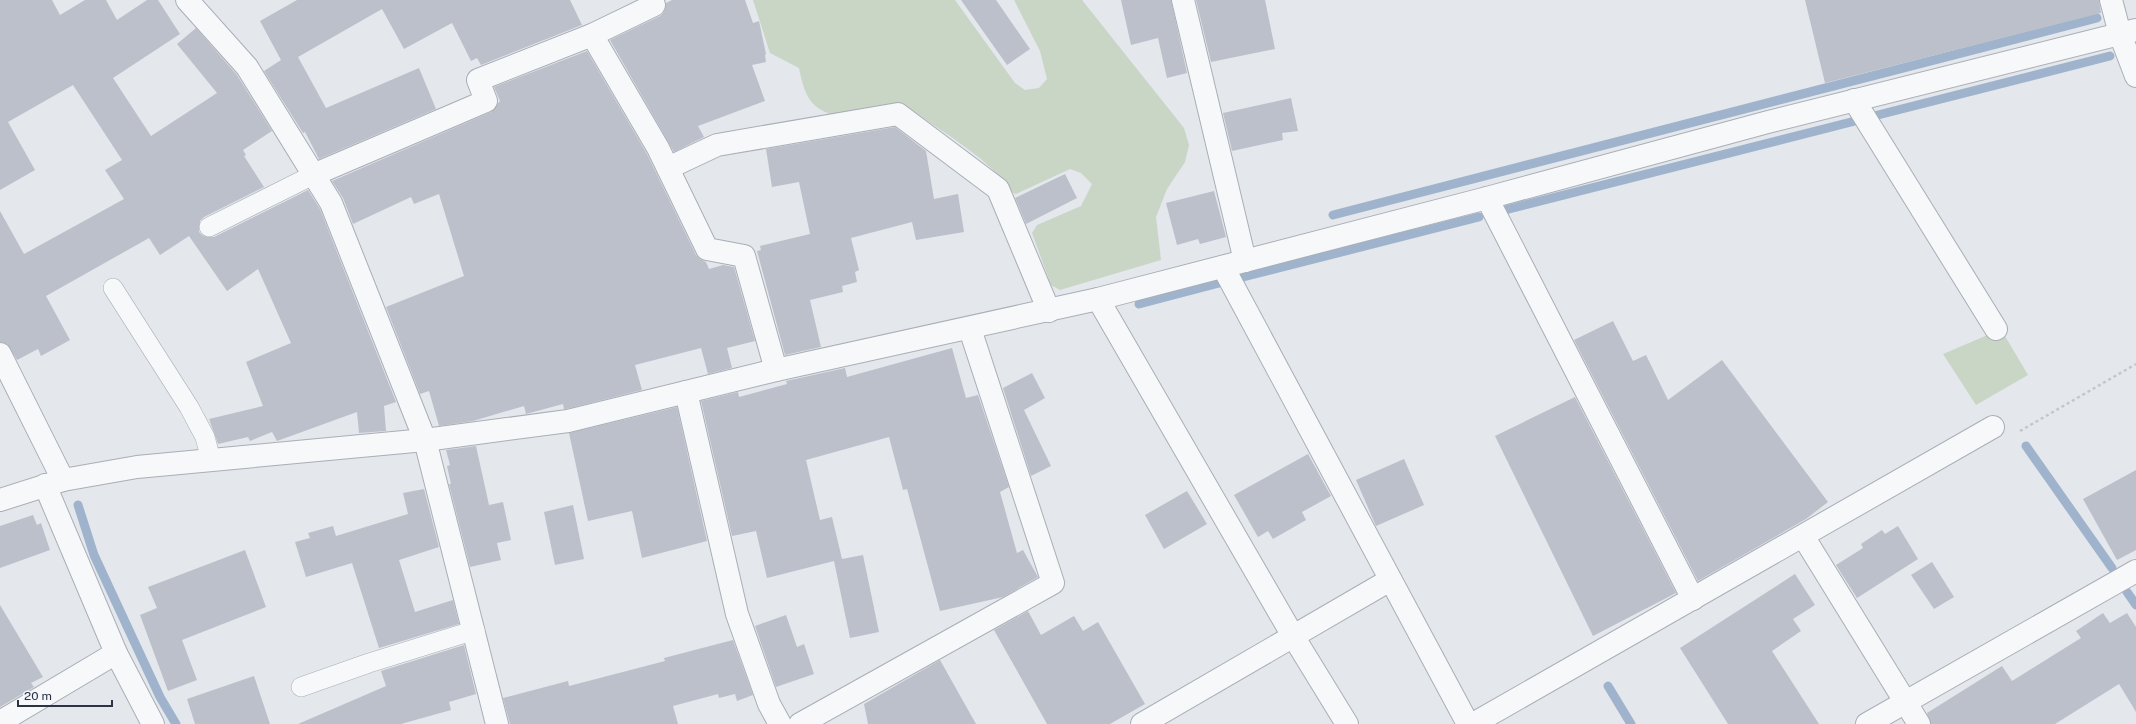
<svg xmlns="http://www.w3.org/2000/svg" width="2136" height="724" font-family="'Public Sans',sans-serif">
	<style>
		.green { fill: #c9d6c5 }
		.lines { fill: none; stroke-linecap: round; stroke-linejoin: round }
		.stream { stroke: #9fb4cc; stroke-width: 9 }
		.building { fill: #bbc0ca }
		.lane-casing { stroke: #a9aeb7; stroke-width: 20 }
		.street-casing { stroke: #a9aeb7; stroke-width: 24 }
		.path { stroke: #c2c5cb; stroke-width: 2.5; stroke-dasharray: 3 3; stroke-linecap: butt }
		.lane { stroke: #f7f8fa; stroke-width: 19 }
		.street { stroke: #f7f8fa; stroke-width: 22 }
	</style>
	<rect width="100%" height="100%" fill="#e4e7ec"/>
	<g class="green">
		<path d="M753 0H955L1015 83 1025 90 1039 88 1047 79 1040 51 1014 0H1082L1184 128 1189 145 1185 162 1167 189 1156 217 1161 260 1060 290 1051 285 1032 233 1037 225 1081 206 1092 184 1081 173 1070 169 1016 194 1011 192C993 161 945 134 915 112L901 106 833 115C808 107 804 92 799 68L770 53Z"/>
		<polygon points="1990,334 2005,336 2028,375 1976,405 1943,354"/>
	</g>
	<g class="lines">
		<g class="stream">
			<polyline points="1874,116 2110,56"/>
			<polyline points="1505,210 1859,120"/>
			<polyline points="1333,215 2097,18"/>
			<polyline points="1239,278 1479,217"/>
			<polyline points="1139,304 1223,282"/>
			<polyline points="2026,446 2112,568"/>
			<polyline points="78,505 94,555 160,697 176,724"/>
			<polyline points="2127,592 2136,605"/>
			<polyline points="1608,686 1631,724"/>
		</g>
	</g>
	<g class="building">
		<polygon points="0,0 52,0 60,15 85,0 106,0 117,20 147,0 158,0 180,34 113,78 151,136 217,93 177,44 196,28 237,75 272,131 243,150 246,155 244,156 264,187 204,217 200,221 199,232 203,236 214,237 308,190 320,209 396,402 384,406 386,431 359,433 357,412 277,441 272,432 250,441 248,437 218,444 209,419 263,406 246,362 291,343 258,269 227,291 189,236 160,255 149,238 46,296 70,340 41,356 38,349 17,360 7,344 0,342 0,211 24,254 124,199 105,170 122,160 73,85 8,122 35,170 0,190"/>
		<polygon points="297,0 570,0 582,25 481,65 477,58 471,61 452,23 404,49 382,9 298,57 326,108 419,68 436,109 319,159 305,132 303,133 264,71 281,60 260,21"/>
		<polygon points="672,0 745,0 753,23 759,21 766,54 765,55 766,62 752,65 765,101 698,126 704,137 674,152 610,40 660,16 664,12 666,3"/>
		<polygon points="961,0 996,0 1030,49 1007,65"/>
		<polygon points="1121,0 1171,0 1187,73 1167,78 1158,38 1131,45"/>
		<polygon points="1196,0 1265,0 1275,49 1211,62"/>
		<polygon points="1805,0 2099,0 2101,13 1825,83"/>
		<polygon points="587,51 647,154 696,255 700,259 706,262 709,269 723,265 734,267 755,341 727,348 732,368 708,374 701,348 635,365 642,390 566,409 564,409 563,404 526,414 524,406 473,421 439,426 429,391 420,394 386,307 464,276 439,194 414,204 411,197 353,224 343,198 332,181 491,112 500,101 494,87"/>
		<polygon points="1291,98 1298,131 1282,133 1283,140 1232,151 1223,113"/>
		<polygon points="895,127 926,151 934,199 958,194 964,232 916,240 912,222 851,238 859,270 855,272 857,282 842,286 843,292 810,300 821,347 785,355 757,251 761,250 760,246 810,234 799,182 772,187 766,149"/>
		<polygon points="1065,174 1077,198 1026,224 1015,198"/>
		<polygon points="1214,191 1226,237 1200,244 1198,239 1177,245 1166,203"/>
		<polygon points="1613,321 1633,361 1646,355 1668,400 1722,360 1828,502 1806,519 1698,581 1574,340"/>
		<polygon points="952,348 966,398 978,395 1009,487 1000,492 1017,553 1023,550 1038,577 1003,597 940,611 907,489 903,490 889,437 806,460 820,520 832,517 842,559 863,555 879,632 850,638 834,561 767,578 756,531 732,536 701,401 738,392 739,397 787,384 786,381 845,368 847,377"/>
		<polygon points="1032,373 1045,398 1024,410 1051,466 1031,476 1003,388"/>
		<polygon points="1575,397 1676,593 1593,636 1495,436"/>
		<polygon points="677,407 707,541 642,558 632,511 588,521 569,433"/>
		<polygon points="476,446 489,505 503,502 511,540 497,543 501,560 470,567 449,484 451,484 447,466 450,465 446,450"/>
		<polygon points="1308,454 1331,496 1302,512 1306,520 1273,539 1268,531 1258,537 1234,495"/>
		<polygon points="1404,459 1424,505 1376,526 1356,480"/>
		<polygon points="2136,470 2136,550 2117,560 2083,499"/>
		<polygon points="424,489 439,547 399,560 415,612 453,600 459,624 379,648 352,563 306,577 295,542 310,538 308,533 333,526 336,536 408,514 403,493"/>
		<polygon points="1187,491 1207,524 1164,549 1145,515"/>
		<polygon points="573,505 584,559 555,565 544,512"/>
		<polygon points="33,515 37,525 41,523 50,550 0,568 0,526"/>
		<polygon points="1898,526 1918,559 1857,598 1836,565 1863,548 1861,544 1882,530 1885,534"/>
		<polygon points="245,550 266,607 182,640 197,680 168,691 140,615 157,608 148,587"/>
		<polygon points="1932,562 1954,597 1934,609 1911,575"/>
		<polygon points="1795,574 1815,605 1793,619 1801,631 1772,651 1819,724 1728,724 1680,648"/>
		<polygon points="0,605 43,677 31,683 34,687 0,707"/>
		<polygon points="1028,611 1041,635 1074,616 1083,631 1098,622 1145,704 1110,724 1047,724 994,630"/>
		<polygon points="2103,613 2110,623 2127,613 2136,627 2136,712 2119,684 2055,724 1931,724 1927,713 2002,666 2012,681 2081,638 2076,631"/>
		<polygon points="786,615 797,647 804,644 814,674 776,687 755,626"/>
		<polygon points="733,640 753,695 737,701 735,694 719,698 718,694 673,706 678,724 510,724 503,698 568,681 569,686 665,661 664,658"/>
		<polygon points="464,645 476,694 449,702 451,710 401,724 298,724 386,686 381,671"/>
		<polygon points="940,660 976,724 868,724 864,704"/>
		<polygon points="254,676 270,724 195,724 187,699"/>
	</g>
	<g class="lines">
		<g class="lane-casing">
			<g id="lane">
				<polyline points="209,227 313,175"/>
				<polyline points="113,288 189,407 205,437 211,460"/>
				<polyline points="301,687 369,663 475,630"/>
			</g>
		</g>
		<g class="street-casing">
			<g id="street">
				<polyline points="187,0 247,67 331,203 425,440 497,724"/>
				<polyline points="1183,0 1245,261"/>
				<polyline points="2111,0 2120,34 2136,76"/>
				<polyline points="592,35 658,148 707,249 744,256 776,370"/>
				<polyline points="1854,100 1996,329"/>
				<polyline points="668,168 717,145 898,114 998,189 1049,311"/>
				<polyline points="313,175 486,101 478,80 592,35 654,5 652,0"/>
				<polyline points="1487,198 1693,599"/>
				<polyline points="1223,267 1468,724"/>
				<polyline points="1098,299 1293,636 1347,724"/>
				<polyline points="0,354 63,480"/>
				<polyline points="686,392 737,614 769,704 780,724"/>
				<polyline points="45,485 116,653 153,724"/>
				<polyline points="0,500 63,480 137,467 425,440 568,421 776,370 1098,299 1487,198 1768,122 2136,30"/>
				<polyline points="1803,536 1919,724"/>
				<polyline points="0,722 116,653"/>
				<polyline points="800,724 1053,583 970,329"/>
				<polyline points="1142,724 1390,580"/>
				<polyline points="1473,724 1993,427"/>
				<polyline points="1867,724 2136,571"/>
			</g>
		</g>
		<polyline class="path" points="2020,431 2136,364"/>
		<use href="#lane" class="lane"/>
		<use href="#street" class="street"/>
	</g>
	<path d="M18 700v6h94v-6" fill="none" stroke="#2b3445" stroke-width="2"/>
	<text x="24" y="700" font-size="12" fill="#2b3445" stroke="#f4f6f9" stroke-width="3" paint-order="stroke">20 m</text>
</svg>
